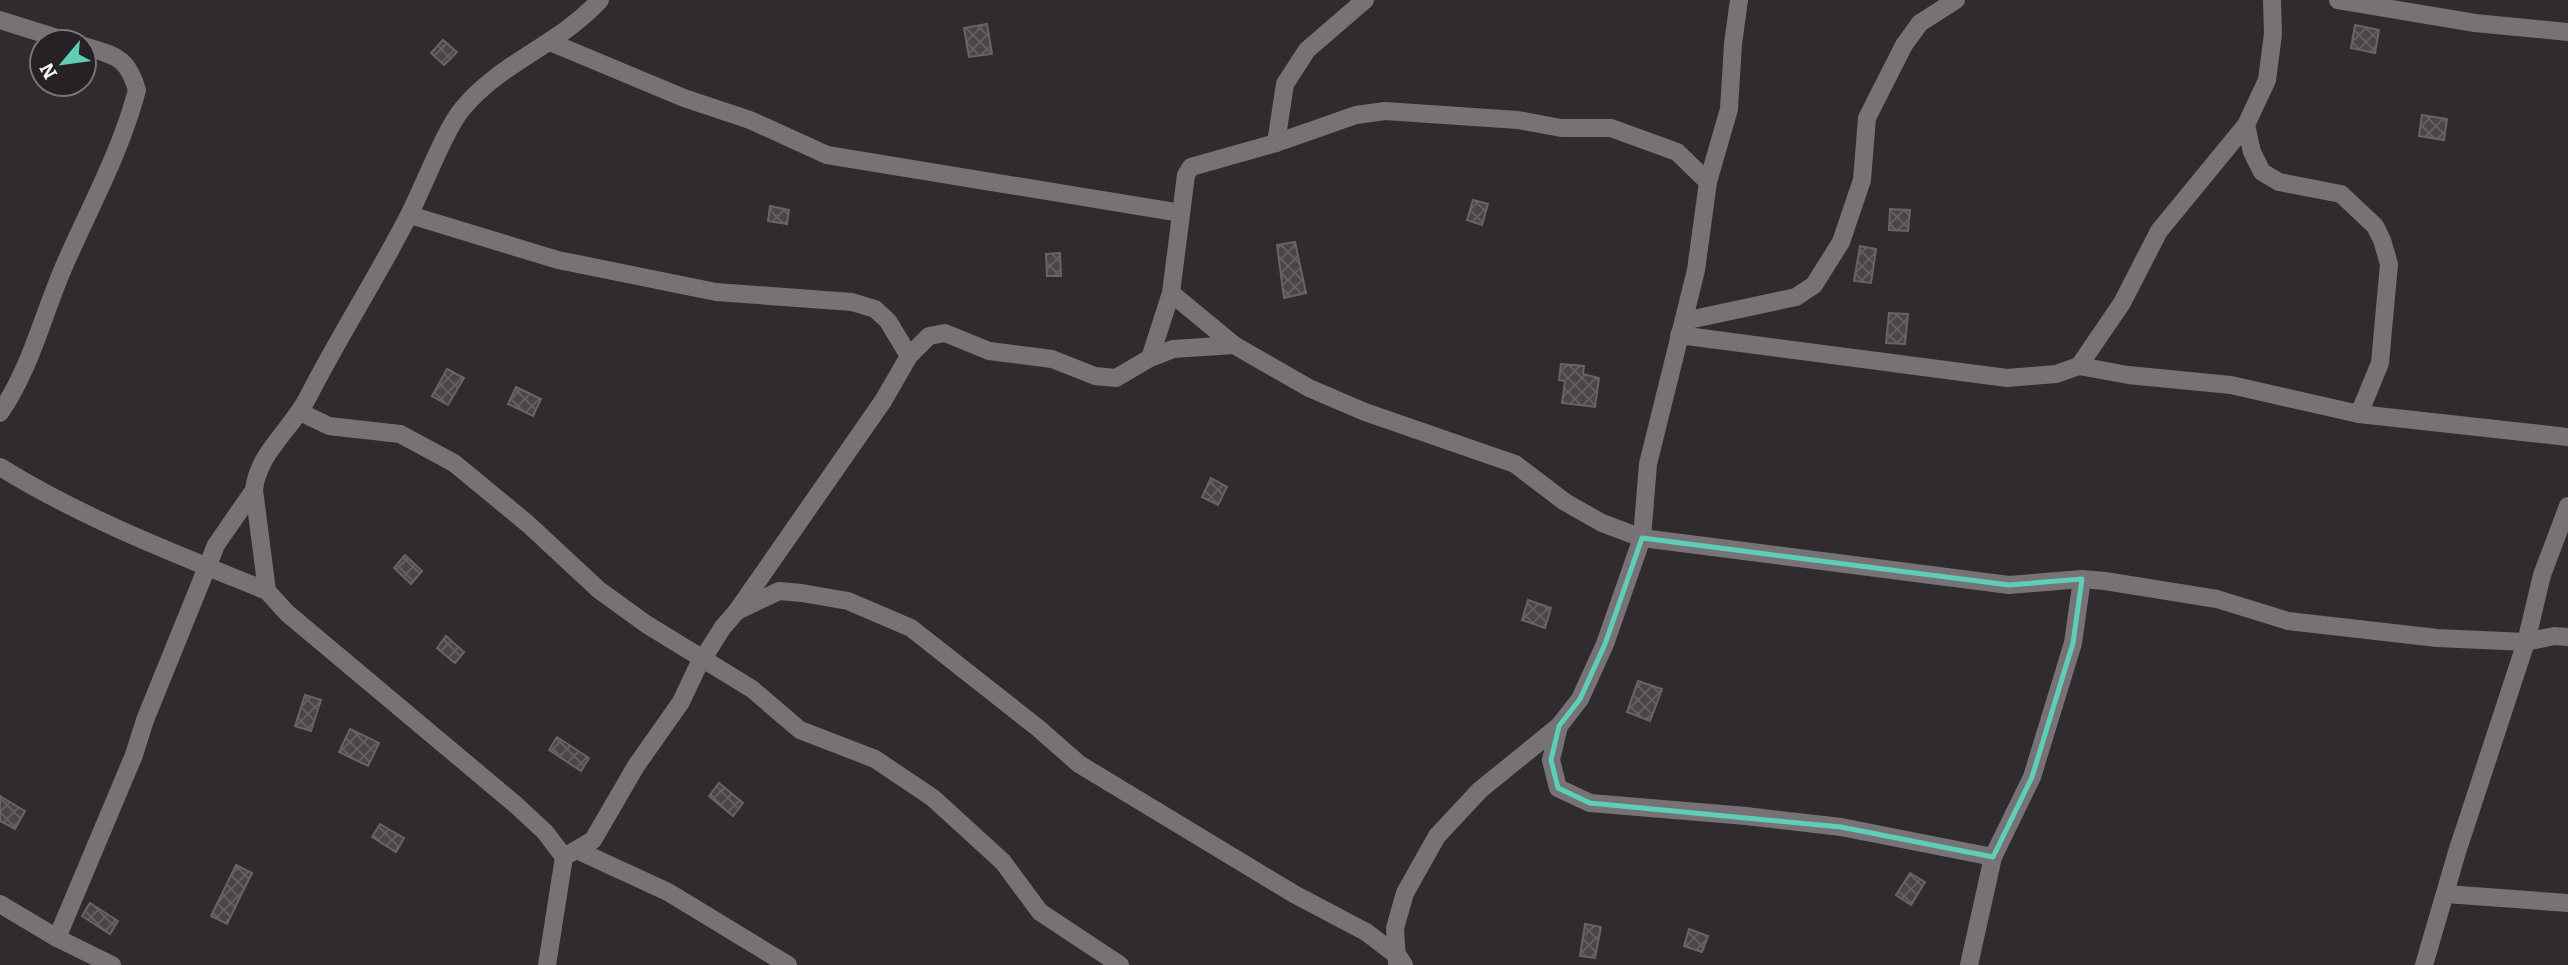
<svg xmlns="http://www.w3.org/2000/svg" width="2568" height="965" font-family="Bitter,serif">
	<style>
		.building { fill: url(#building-cross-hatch); stroke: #676367; stroke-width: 2 }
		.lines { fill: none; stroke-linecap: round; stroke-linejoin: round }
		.minor { stroke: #767276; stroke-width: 18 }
		.marked { fill: none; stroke: #5eceb8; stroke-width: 5; stroke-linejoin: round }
	</style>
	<defs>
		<pattern id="building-cross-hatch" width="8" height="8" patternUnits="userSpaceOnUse" patternTransform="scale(1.75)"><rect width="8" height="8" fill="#494548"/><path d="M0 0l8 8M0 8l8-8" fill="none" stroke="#646063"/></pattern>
	</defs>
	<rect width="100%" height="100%" fill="#2f2b2e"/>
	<g class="building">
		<polygon points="987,24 992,54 969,57 964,28"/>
		<polygon points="2355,25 2379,30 2375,53 2351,48"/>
		<polygon points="443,40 457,52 444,65 431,53"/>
		<polygon points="2422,115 2447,119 2444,140 2419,136"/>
		<polygon points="1473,200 1488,204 1482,225 1467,220"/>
		<polygon points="770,206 789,210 787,224 768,221"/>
		<polygon points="1890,209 1910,210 1908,231 1889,230"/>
		<polygon points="1295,242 1306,293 1284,298 1277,245"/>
		<polygon points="1860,246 1876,249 1871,283 1854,281"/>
		<polygon points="1060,253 1061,276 1047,276 1046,254"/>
		<polygon points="1889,313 1908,314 1905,344 1886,343"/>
		<polygon points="1561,364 1584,366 1583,374 1599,378 1595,407 1562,403 1565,381 1559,380"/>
		<polygon points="447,369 464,378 448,405 432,396"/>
		<polygon points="516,387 541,399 533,416 508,404"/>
		<polygon points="1211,478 1227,487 1218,505 1202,497"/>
		<polygon points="405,555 422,571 411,584 394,568"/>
		<polygon points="1528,600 1551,608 1545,628 1522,620"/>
		<polygon points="446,636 464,652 455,663 437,648"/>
		<polygon points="1638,681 1662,689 1650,721 1627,712"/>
		<polygon points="305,695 321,700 311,731 295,726"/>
		<polygon points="350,729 379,743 368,766 339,752"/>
		<polygon points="557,737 589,758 581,771 549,750"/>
		<polygon points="719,783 743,803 733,816 709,796"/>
		<polygon points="0,796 25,811 15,829 0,821"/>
		<polygon points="380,824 404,838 396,852 372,837"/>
		<polygon points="236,865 252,873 227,924 211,916"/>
		<polygon points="1910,873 1925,882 1911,905 1896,895"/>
		<polygon points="90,903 118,921 110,934 82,916"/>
		<polygon points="1585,924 1601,927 1595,958 1580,956"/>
		<polygon points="1689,929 1708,936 1702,952 1684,946"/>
	</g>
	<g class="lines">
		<g class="minor">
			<polyline points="2338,0 2475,23 2568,32"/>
			<polyline points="0,20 70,42"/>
			<polyline points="550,42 684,98 750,120 827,155 1181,213"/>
			<polyline points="2246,125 2252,152 2262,172 2279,182 2341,194 2375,226 2382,240 2389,264 2380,363 2359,414"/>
			<polyline points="1276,143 1356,115 1385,111 1518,120 1561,128 1611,128 1677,152 1708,182"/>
			<polyline points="410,215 558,260 716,292 852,302 875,309 888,321 909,356"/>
			<polyline points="1171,293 1234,345"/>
			<polyline points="1684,321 1796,297 1814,285 1841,242 1862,180 1867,118 1904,45 1920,23 1956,0"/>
			<polyline points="1679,335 2007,378 2056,374 2079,366 2122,303 2159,231 2246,125 2267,80 2273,34 2272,0"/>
			<polyline points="1150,358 1171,293 1186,175 1191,167 1276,143 1285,84 1307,50 1365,0"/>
			<polyline points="2079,366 2128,375 2231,385 2359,414 2568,437"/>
			<polyline points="300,412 329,426 400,434 454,463 528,524 599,590 646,624 752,689 800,730 875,759 933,798 1003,862 1040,912 1120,965"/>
			<path d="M0 413C31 368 43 314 65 264 90 207 121 151 137 90 127 56 115 56 84 46"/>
			<path d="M0 467C84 519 176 554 267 591"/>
			<polyline points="737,611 883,401 909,356 929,336 945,333 989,351 1052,359 1095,376 1116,378 1150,358 1173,349 1234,345 1309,388 1365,412 1515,464 1565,502 1602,523 1642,538 2009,585 2082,579 2105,581 2217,599 2288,621 2437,638 2526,642 2554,636 2568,637"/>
			<polyline points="1559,726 1551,760 1558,788 1590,803 1746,816 1841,827 1993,857 1969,965"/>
			<polyline points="579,851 668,892 788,965"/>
			<polyline points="564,857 593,840 636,766 681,702 697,668 723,627 737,611 779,591 802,593 848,601 911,628 1038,728 1079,764 1294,894 1366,932 1399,957 1404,965"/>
			<polyline points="1993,857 2032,777 2073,643 2082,579"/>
			<polyline points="2446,894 2568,903"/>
			<polyline points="0,904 57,938"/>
			<polyline points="1397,962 1395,928 1405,893 1437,836 1480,790 1559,726 1580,699 1605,644 1642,538 1648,464 1696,270 1708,182 1729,109 1733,44 1739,0"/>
			<polyline points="112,965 57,938 134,755 145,720 216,545 254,490"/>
			<path d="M547 965 564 857 545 832 516 805 287 613 267 591 254 490C258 453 290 431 307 399 339 336 378 276 410 213 424 186 445 129 463 108 501 62 560 44 600 0"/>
			<polyline points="2424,965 2457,852 2526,642 2542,575 2568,506"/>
		</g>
	</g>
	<path class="marked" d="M1642 538 2009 585 2082 579 2073 643 2032 777 1993 857 1841 827 1590 803 1558 788 1551 760 1559 726 1580 699 1605 644Z"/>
	<g transform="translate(63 63) rotate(241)"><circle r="33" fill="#252124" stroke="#787477" stroke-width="2"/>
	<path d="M0-5L12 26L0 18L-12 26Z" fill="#5eceb8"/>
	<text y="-10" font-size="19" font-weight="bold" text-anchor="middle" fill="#f4f1f4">N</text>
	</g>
</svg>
